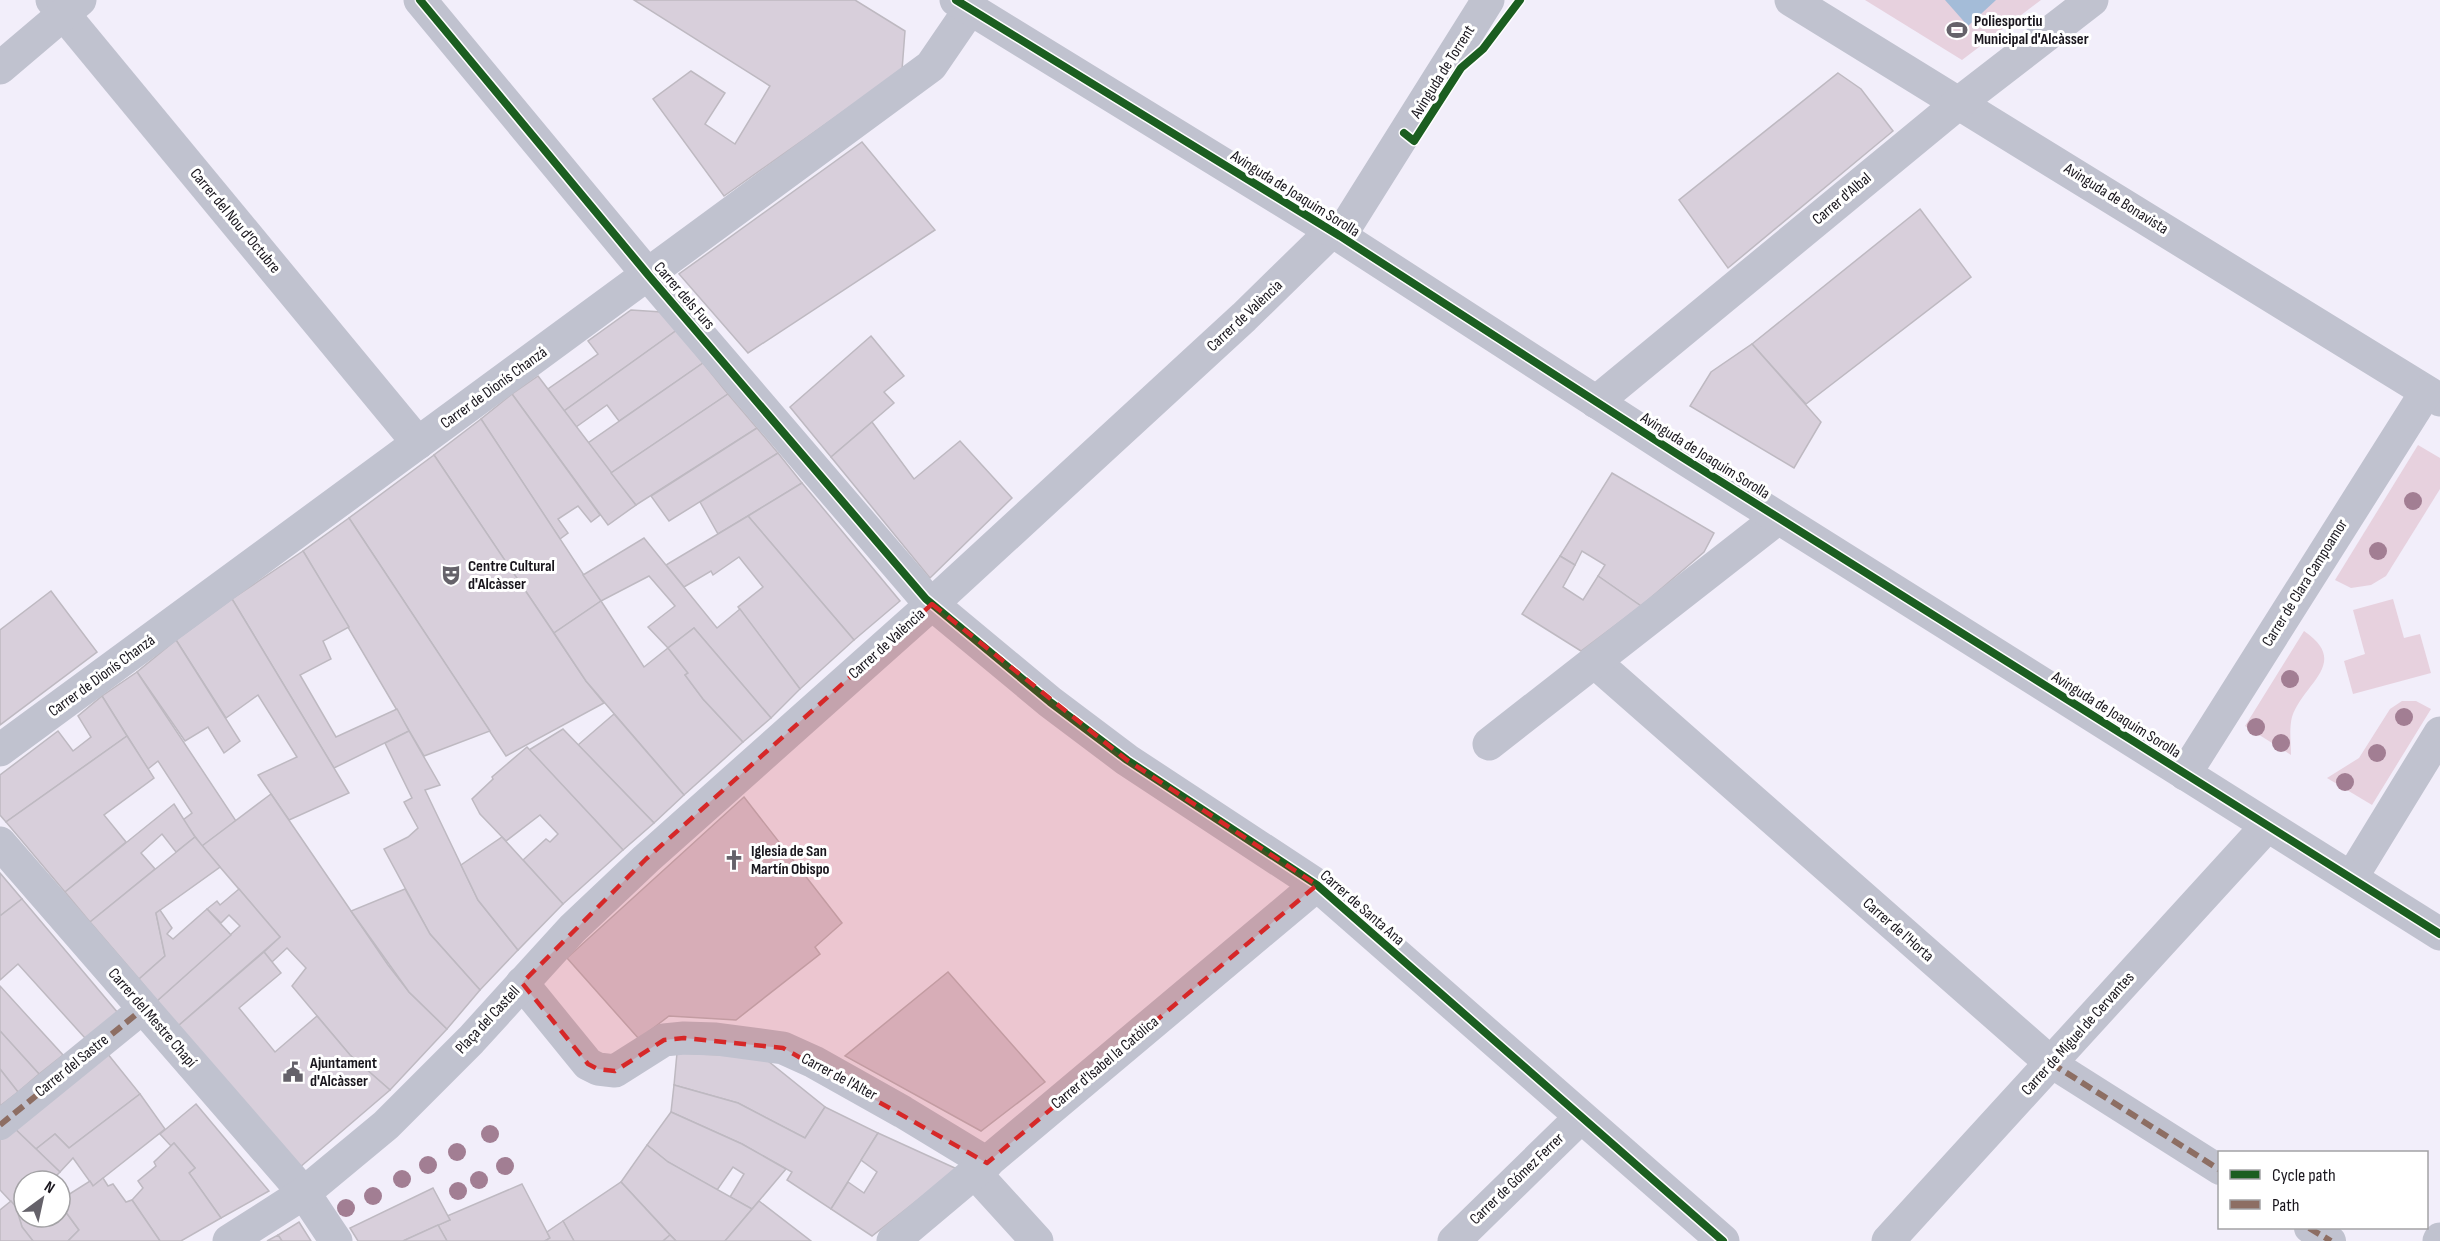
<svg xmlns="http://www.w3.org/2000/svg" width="2440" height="1241" font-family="'Sofia Sans Condensed',sans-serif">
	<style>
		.green { fill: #e7d1de }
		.water { fill: #a4bcd8 }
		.building { fill: #d8cfdb; stroke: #beb9c1; stroke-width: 1.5 }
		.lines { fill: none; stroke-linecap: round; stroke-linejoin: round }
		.pedestrian { stroke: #c0c2cf; stroke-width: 30 }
		.minor { stroke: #c0c2cf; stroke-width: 33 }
		.tertiary { stroke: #c0c2cf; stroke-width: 33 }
		.quiet { stroke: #8d6e63; stroke-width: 6; stroke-dasharray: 12 6; stroke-linecap: butt }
		.cycleway-casing { stroke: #fff; stroke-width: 11 }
		.cycleway { stroke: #1b5e20; stroke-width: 8 }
		.tree { fill: #a27e93 }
		.marked { fill: #d62828; fill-opacity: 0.2; stroke: #d62828; stroke-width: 4.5; stroke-dasharray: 12 8; stroke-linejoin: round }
		.labels { text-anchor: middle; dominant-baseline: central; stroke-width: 6; stroke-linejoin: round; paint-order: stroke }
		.poi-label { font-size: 16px; font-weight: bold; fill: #19161d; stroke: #fff; text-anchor: start }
		.street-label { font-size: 16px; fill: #19161d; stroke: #fff }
	</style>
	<rect width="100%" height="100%" fill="#f2eefa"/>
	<g class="green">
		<polygon points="1865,0 2041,0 1962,60"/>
		<polygon points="2418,445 2440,458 2440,489 2386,576 2371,585 2351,588 2335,580"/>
		<polygon points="2393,599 2404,638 2420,634 2431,673 2353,694 2344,661 2365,654 2353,610"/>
		<path d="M2304 631C2351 663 2303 683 2292 717 2289 728 2291 744 2291 755L2245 726Z"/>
		<polygon points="2402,701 2416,701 2431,709 2372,805 2327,778 2359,758 2390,709"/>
	</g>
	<polygon class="water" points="1945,0 1996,0 1968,26"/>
	<g class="building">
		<polygon points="634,0 855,0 905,31 902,70 724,196 653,99 691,71 725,93 705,124 735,144 770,86"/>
		<polygon points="1838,73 1861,89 1893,131 1728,268 1679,200"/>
		<polygon points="862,142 935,230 748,353 679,274"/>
		<polygon points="1920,209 1971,277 1806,404 1752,344"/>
		<polygon points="631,310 662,312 677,330 564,411 548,389 598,354 588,341"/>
		<polygon points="677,330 703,363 619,421 607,405 576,427 564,411"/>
		<polygon points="871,336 904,376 884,392 894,403 831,457 790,407"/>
		<polygon points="1752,344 1821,422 1794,468 1690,406 1711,372"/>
		<polygon points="703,363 728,394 611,473 588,443"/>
		<polygon points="538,376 636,505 608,525 512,394"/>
		<polygon points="512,394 600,515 591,522 578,506 558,519 568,533 560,539 481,419"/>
		<polygon points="728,394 757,428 636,505 611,473"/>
		<polygon points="481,419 601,601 554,633 434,455"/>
		<polygon points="872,422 914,479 960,441 1012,498 930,578 831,457"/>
		<polygon points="757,428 778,453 669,521 651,496"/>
		<polygon points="778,453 802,483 718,534 700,502"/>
		<polygon points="434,455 586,681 604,703 506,756 349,518"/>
		<polygon points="1612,473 1714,533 1704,552 1641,606 1598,576 1605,565 1582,551 1575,565 1560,556"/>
		<polygon points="802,483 900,601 854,640 748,516"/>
		<polygon points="748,516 854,640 800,689 738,607 763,587 739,557 713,575 711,571 684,587 666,565"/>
		<polygon points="349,518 490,731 424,756 303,551"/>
		<polygon points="644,538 717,628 740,609 800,689 771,718 694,628 668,648 648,627 675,606 649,576 601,601 583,575"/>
		<polygon points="303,551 349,627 323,641 331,659 300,675 336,737 397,709 409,731 334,768 232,599"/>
		<polygon points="1560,556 1575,565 1563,587 1583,600 1598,576 1641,606 1581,651 1522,614"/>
		<polygon points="51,591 97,652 0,725 0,630"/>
		<polygon points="232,599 349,793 289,820 258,775 297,757 258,695 226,718 176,640"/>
		<polygon points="601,601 644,667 668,648 688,673 685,675 703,699 743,742 684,795 586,681 554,633"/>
		<polygon points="694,628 771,718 743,742 703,699 685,675 688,673 668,648"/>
		<polygon points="176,640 240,741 224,753 208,727 185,741 137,672"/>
		<polygon points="137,672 236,821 202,846 183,820 192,813 158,761 148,769 102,696"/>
		<polygon points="102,696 127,736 6,822 0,815 0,775 58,731 73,751 91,737 78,716"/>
		<polygon points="614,714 684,795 654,823 578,745"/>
		<polygon points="563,729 654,823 623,850 529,750"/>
		<polygon points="409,731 440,785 425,790 478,900 518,950 480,990 430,934 384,849 408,837 418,828 404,802 412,798 385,743"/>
		<polygon points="127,736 154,778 104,815 126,842 65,892 6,822"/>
		<polygon points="527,747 623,850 563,904 523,860 546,839 550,842 558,834 540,815 506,841 480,814 472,799 493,779 492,777"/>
		<polygon points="271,794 388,965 409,992 447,1029 390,1090 350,1055 292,986 306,968 287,948 272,962 264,952 280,937 202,846"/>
		<polygon points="744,797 842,923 815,947 820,954 736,1020 669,1016 639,1039 567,958"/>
		<polygon points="174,804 195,837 176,852 162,834 141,853 155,869 90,922 65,892"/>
		<polygon points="195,837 220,867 156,913 165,956 139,979 90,922"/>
		<polygon points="502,837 563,904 518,950 478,900 461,865"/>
		<polygon points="0,873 22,899 0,916"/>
		<polygon points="239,889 280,937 178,1026 157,1001 240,926 229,915 221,923 207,909 217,901 220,905"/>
		<polygon points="405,889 430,934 480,990 447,1029 409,992 351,911"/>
		<polygon points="22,899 118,1013 85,1038 18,964 0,980 0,916"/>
		<polygon points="207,909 231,935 157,1001 139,979 165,956 156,913 160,910 172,928 167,934 173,939"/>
		<polygon points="264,952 281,973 239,1008 275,1052 317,1016 350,1055 390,1090 299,1168 178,1026"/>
		<polygon points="948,972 1045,1082 981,1131 845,1056"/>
		<polygon points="0,986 63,1055 39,1074 0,1031"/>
		<polygon points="0,1031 39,1074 18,1092 0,1069"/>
		<polygon points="107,1053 140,1094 69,1148 55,1134 36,1149 12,1126"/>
		<polygon points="677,1053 763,1057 825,1107 805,1138 738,1103 674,1085"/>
		<polygon points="0,1069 18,1092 0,1106"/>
		<polygon points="674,1085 738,1103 805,1138 825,1107 878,1133 831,1209 787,1180 792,1172 742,1144 671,1112"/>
		<polygon points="140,1094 165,1129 93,1186 73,1158 60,1172 36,1149 55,1134 69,1148"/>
		<polygon points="196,1104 269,1191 221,1218 189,1173 195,1168 174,1143 171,1146 160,1134"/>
		<polygon points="671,1112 742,1144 786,1169 752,1209 730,1197 744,1174 733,1167 717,1190 668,1162 647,1145"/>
		<polygon points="12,1126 60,1172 51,1181 24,1181 24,1217 60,1217 60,1204 79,1230 68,1241 33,1241 22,1227 16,1207 0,1190 0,1137"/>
		<polygon points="878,1133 957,1169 872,1236 831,1209 848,1182 864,1193 877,1172 861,1160"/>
		<polygon points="174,1143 195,1168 189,1173 221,1218 181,1241 160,1241 132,1200 143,1188 138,1181 156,1166 154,1162"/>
		<polygon points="647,1145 668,1162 752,1209 725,1241 676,1241 621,1182"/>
		<polygon points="103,1178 108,1186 113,1184 126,1202 132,1200 160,1241 68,1241 79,1230 60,1204 60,1200 90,1181 93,1186"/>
		<polygon points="621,1182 670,1235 663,1241 574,1241 563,1221"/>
		<polygon points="522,1184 550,1238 545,1241 447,1241 438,1225 450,1220 447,1216"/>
		<polygon points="433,1188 450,1220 403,1241 358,1241 350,1228"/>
		<polygon points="11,1201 16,1207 22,1227 33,1241 0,1241 0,1210"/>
		<polygon points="759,1201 811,1241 725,1241"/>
		<polygon points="563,1221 574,1241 545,1241 550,1238 547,1232"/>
		<polygon points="299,1222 311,1241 282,1241 278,1235"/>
		<polygon points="438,1225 447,1241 403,1241"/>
		<polygon points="278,1235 282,1241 267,1241"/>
		<polygon points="670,1235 676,1241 663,1241"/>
	</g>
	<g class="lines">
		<g class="pedestrian">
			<polyline points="2051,1063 2220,1170"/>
			<polyline points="0,1125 144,1008"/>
			<polyline points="2309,1228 2331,1241"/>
		</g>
		<g class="minor">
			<polyline points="52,0 418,443"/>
			<polyline points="420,0 649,276 926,599 1050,702 1127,760 1317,885 1723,1241"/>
			<polyline points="1791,0 2440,400"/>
			<polyline points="0,68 80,0"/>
			<polyline points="1596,663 2051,1063"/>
			<polyline points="1489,744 1778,518"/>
			<polyline points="0,750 931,66 970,9"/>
			<polyline points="2185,774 2426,392"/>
			<polyline points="0,843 304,1193 336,1241"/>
			<polyline points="2352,877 2440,733"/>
			<polyline points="522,983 588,1064 598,1069 615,1071 664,1040 684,1038 716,1039 783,1048 814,1062 903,1112 987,1163"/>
			<polyline points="975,1173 1037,1241"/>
			<polyline points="229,1241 304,1193 386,1125 471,1040 572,929 646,859 932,604 1244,317 1331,232"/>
			<polyline points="893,1241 1317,885"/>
			<polyline points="1454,1241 1580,1118"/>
			<polyline points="1888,1241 2267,826"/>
			<polyline points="2439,1241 2440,1239"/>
		</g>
		<g class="tertiary">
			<polyline points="956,0 1340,236 1677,454 2440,934"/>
			<polyline points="1340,236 1488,0"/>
			<polyline points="1596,402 1960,102 2092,0"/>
		</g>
		<g class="quiet">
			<polyline points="2051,1063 2220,1170"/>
			<polyline points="0,1125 144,1008"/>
			<polyline points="2309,1228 2331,1241"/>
		</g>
		<g class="cycleway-casing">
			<g id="cycleway">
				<polyline points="420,0 649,276 926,599 1050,702 1127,760 1317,885 1723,1241"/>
				<polyline points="956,0 1340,236 1677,454 2440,934"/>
				<polyline points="1404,133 1414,141 1461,68 1483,49 1520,0"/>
			</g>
		</g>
		<use href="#cycleway" class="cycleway"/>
	</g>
	<g class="tree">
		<circle cx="2413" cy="501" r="9"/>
		<circle cx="2378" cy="551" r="9"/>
		<circle cx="2290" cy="679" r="9"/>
		<circle cx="2404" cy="717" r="9"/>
		<circle cx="2256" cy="727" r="9"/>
		<circle cx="2281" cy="743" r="9"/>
		<circle cx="2377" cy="753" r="9"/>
		<circle cx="2345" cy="782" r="9"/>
		<circle cx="490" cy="1134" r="9"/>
		<circle cx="457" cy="1152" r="9"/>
		<circle cx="428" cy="1165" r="9"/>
		<circle cx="505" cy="1166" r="9"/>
		<circle cx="402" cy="1179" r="9"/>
		<circle cx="479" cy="1180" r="9"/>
		<circle cx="458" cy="1191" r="9"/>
		<circle cx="373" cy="1196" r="9"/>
		<circle cx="346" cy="1208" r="9"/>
	</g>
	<path class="marked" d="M932 604 1127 760 1317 885 987 1163 783 1048 684 1038 664 1040 615 1071 598 1069 588 1064 522 983 646 859Z"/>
	<defs>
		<g id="stadium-bare" transform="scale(1.62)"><path d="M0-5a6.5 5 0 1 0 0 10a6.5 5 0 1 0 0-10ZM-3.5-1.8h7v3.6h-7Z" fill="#65626a" stroke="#fff" stroke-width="2.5" paint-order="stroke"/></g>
		<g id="theatre-bare" transform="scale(1.62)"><path d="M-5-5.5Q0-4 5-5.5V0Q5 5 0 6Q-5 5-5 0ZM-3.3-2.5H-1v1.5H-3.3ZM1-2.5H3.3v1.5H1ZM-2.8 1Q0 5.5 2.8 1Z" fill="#65626a" stroke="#fff" stroke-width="2.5" paint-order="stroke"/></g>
		<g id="church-bare" transform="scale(1.62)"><path d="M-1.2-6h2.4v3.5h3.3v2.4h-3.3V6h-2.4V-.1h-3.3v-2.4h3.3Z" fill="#65626a" stroke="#fff" stroke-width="2.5" paint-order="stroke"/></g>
		<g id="civic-bare" transform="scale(1.62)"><path d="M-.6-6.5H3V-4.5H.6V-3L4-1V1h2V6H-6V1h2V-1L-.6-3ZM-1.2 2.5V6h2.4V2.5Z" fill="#65626a" stroke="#fff" stroke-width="2.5" paint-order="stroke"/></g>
	</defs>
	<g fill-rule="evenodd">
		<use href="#stadium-bare" x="1957" y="30"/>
		<use href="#theatre-bare" x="451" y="575"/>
		<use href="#church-bare" x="734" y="860"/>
		<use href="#civic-bare" x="293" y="1072"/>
	</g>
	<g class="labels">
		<g class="poi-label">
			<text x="1974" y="21">Poliesportiu<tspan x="1974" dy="18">Municipal d'Alcàsser</tspan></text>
			<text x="468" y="566">Centre Cultural<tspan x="468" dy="18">d'Alcàsser</tspan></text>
			<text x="751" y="851">Iglesia de San<tspan x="751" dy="18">Martín Obispo</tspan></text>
			<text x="310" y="1063">Ajuntament<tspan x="310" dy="18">d'Alcàsser</tspan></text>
		</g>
		<g class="street-label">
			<text transform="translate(1443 72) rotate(-58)">Avinguda de Torrent</text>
			<text transform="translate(1295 194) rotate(32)">Avinguda de Joaquim Sorolla</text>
			<text transform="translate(1842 199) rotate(-40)">Carrer d'Albal</text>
			<text transform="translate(2116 199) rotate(32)">Avinguda de Bonavista</text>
			<text transform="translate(235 221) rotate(50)">Carrer del Nou d'Octubre</text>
			<text transform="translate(684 296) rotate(49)">Carrer dels Furs</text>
			<text transform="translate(1245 316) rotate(-43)">Carrer de València</text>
			<text transform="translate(494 388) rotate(-36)">Carrer de Dionís Chanzá</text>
			<text transform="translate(1705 456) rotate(32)">Avinguda de Joaquim Sorolla</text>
			<text transform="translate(2305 583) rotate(-58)">Carrer de Clara Campoamor</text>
			<text transform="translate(887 644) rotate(-42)">Carrer de València</text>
			<text transform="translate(102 676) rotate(-36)">Carrer de Dionís Chanzá</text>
			<text transform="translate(2116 715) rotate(32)">Avinguda de Joaquim Sorolla</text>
			<text transform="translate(1362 908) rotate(41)">Carrer de Santa Ana</text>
			<text transform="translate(1898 930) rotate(41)">Carrer de l'Horta</text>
			<text transform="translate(152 1018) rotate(49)">Carrer del Mestre Chapí</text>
			<text transform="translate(488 1020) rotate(-47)">Plaça del Castell</text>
			<text transform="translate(2078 1034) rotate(-48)">Carrer de Miguel de Cervantes</text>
			<text transform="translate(1105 1063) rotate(-40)">Carrer d'Isabel la Catòlica</text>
			<text transform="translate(72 1066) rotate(-39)">Carrer del Sastre</text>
			<text transform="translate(839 1077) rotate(28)">Carrer de l'Alter</text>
			<text transform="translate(1517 1179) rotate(-44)">Carrer de Gómez Ferrer</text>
		</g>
	</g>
	<rect x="2218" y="1151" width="210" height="78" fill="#ffffff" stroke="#a3a2a5" stroke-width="1.5"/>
	<rect x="2230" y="1170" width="30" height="9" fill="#1b5e20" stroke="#a3a2a5" stroke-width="1.5"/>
	<text x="2272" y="1181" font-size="18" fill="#19161d">Cycle path</text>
	<rect x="2230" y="1200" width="30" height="9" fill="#8d6e63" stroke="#a3a2a5" stroke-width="1.5"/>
	<text x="2272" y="1211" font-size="18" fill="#19161d">Path</text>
	<g transform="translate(42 1199) rotate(33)"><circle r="28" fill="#ffffff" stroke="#a3a2a5" stroke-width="1.5"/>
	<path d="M0-4.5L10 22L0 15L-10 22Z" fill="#65626a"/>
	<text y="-9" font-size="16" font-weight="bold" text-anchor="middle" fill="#19161d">N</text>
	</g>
</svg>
